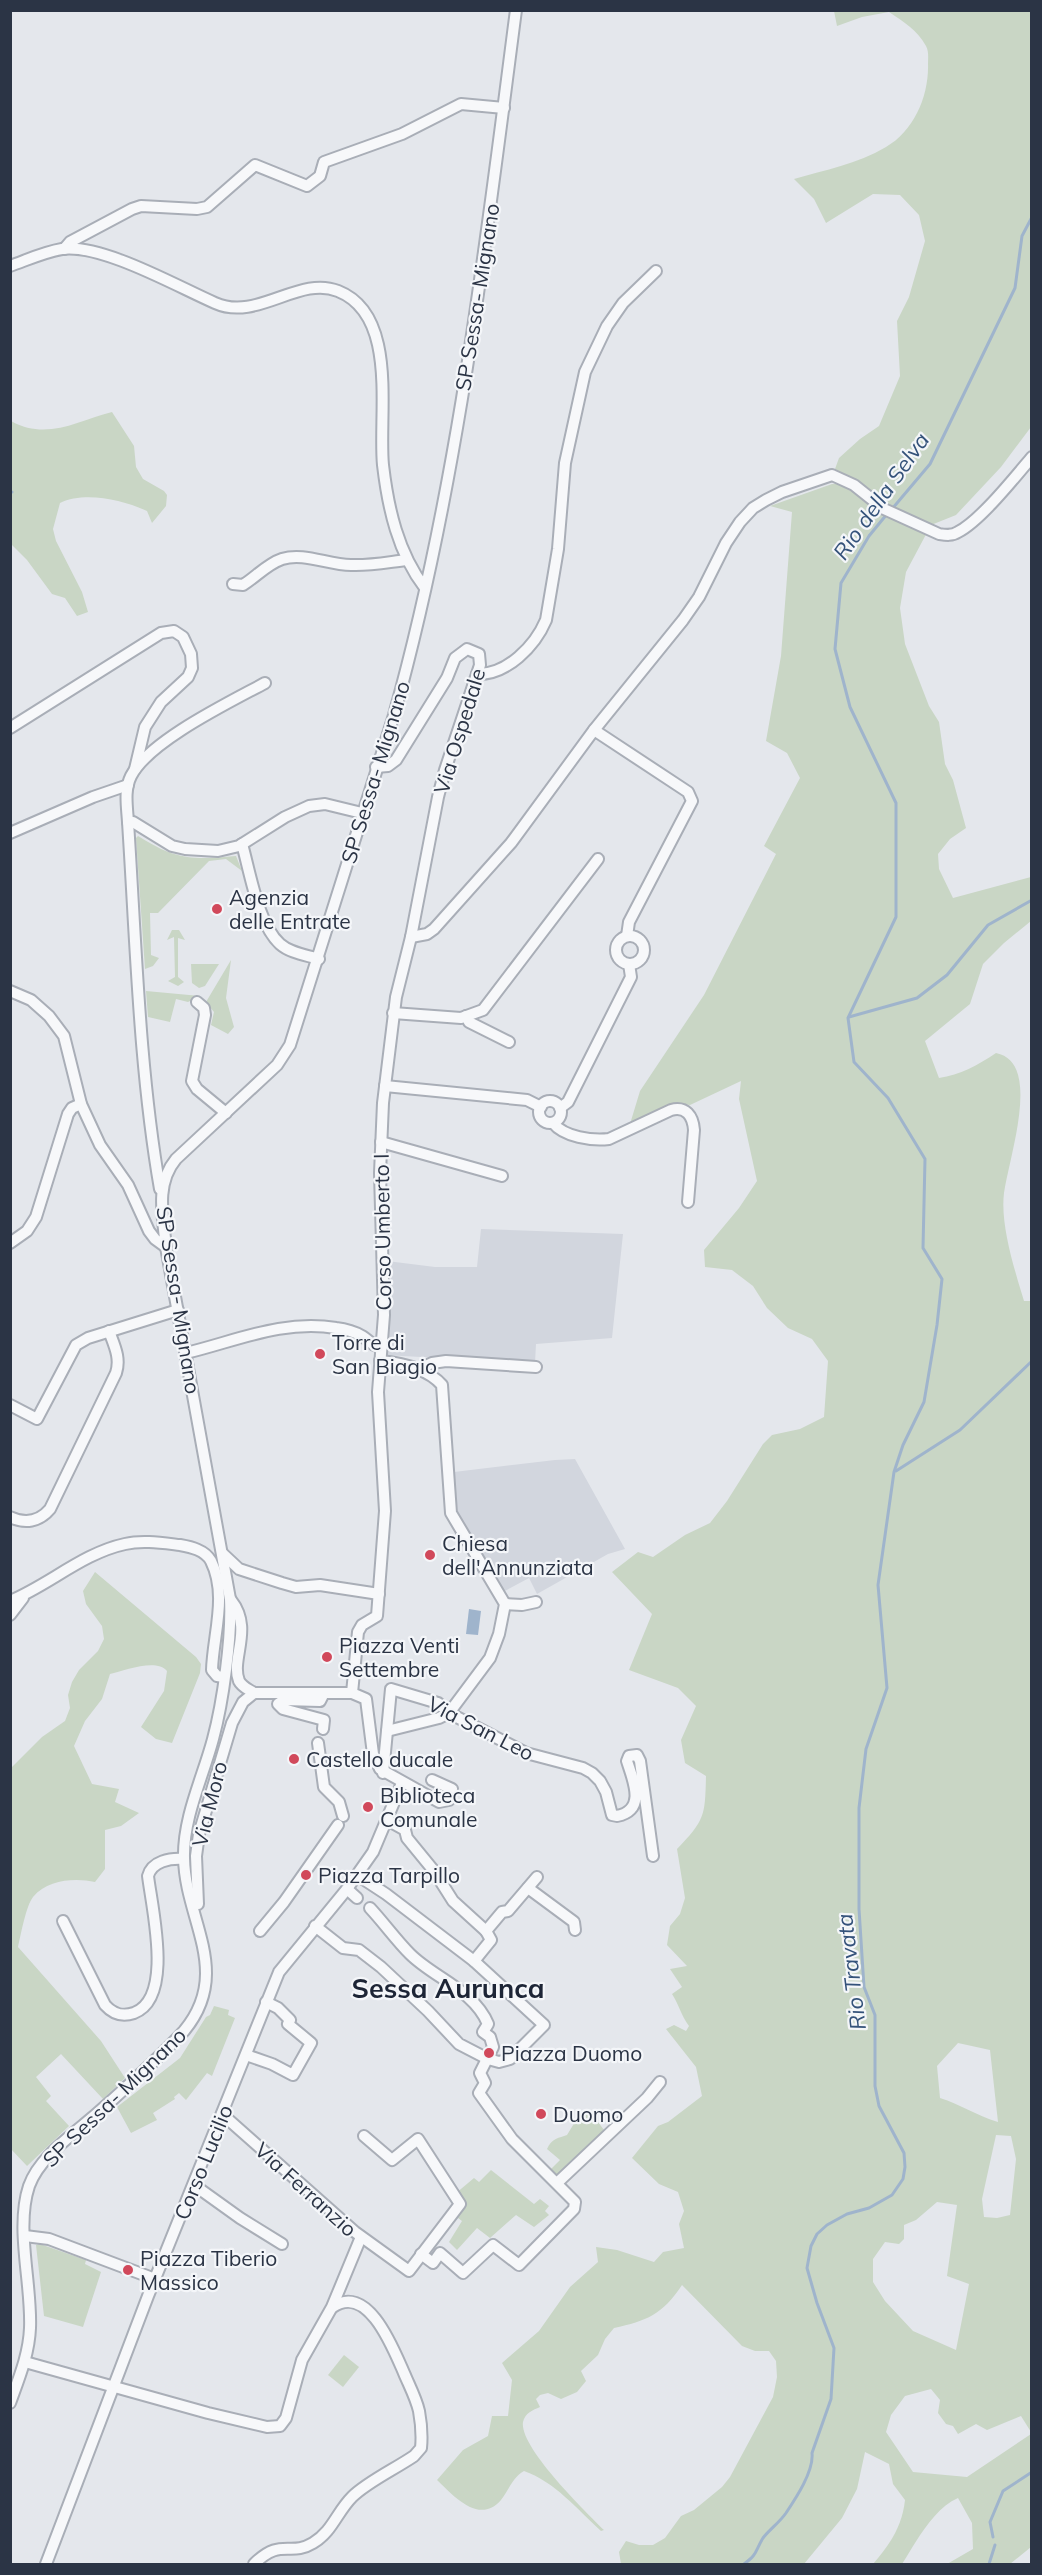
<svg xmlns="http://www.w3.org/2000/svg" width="1042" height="2575" font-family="Mulish,sans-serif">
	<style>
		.built { fill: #d2d6de }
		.green { fill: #c9d6c5; fill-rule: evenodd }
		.water { fill: #9fb4cc }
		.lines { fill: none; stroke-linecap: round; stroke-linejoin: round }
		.stream { stroke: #9fb4cc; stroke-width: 3 }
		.minor-casing { stroke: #a9aeb7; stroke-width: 14 }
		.minor { stroke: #f7f8fa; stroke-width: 10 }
		.poi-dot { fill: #d1495b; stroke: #f4f6f9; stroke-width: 2 }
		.labels { text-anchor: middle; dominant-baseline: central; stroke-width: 4.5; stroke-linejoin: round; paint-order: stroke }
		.street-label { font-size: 21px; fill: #2b3445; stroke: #f4f6f9 }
		.poi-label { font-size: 21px; fill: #2b3445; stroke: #f4f6f9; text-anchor: start }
		.water-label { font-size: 22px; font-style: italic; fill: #34527a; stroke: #f4f6f9 }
		.district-label { font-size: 27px; font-weight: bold; fill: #1d2536; stroke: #f4f6f9 }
	</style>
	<rect width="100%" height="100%" fill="#e4e7ec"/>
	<g class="built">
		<polygon points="481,1229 623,1234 612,1338 536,1344 535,1363 384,1355 387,1261 435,1267 477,1267"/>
		<polygon points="575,1459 625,1549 608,1554 537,1594 529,1578 503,1592 458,1515 454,1472 555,1460"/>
	</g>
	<g class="green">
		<path d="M834 11H1031V427L1001 467 956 515 931 525 906 572 900 608 905 644 929 706 939 722 945 764 953 780 966 828 950 839 938 854 939 869 953 898 1031 877V921L1004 943 983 964 970 1004 925 1041 939 1078C960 1075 978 1065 996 1053 1042 1062 1010 1153 1004 1193 1000 1225 1015 1271 1024 1301H1032L1031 2432 1021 2416 987 2430 976 2424 958 2434 953 2426 946 2424 938 2413 940 2400 931 2389 905 2396 891 2415 886 2432 913 2472 967 2477 1031 2434V2547L1010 2564H947L973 2549 972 2523 958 2498C933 2509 916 2542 902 2564H873C890 2544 902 2527 905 2500L893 2484 889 2464 865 2452 857 2489 842 2518 804 2564H621L619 2552 626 2541 639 2545H653L665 2538 681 2516 694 2510 722 2487 730 2477 773 2397 777 2377 776 2361 769 2351H755L742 2346 682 2285C663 2314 647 2321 614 2328L605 2339 598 2355 581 2371 586 2381 577 2392 561 2399 548 2393 540 2395 536 2399 540 2407C533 2410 525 2413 523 2422 519 2447 586 2512 604 2530L601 2531C577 2509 555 2482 524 2471 512 2478 509 2490 501 2500 479 2526 452 2494 437 2480L463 2450 488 2436 492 2416H508L512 2380 502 2363 539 2331 570 2287 598 2262 596 2247 617 2250 654 2262 663 2252 684 2248 679 2224 684 2211 678 2192 659 2184 632 2158 658 2126 668 2122 702 2096 696 2067 666 2029 674 2025 686 2031 689 2026C681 2015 679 2005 672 1994L682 1987 670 1969 687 1966 667 1945 670 1926 680 1914 685 1898 677 1849C705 1820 705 1816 706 1776L685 1763 681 1740 696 1706 678 1688 629 1670 652 1614 612 1572 638 1552 653 1557 685 1535 710 1523 727 1501 763 1444 772 1435 800 1429 824 1417 828 1361 812 1339 788 1328 767 1308 753 1286 732 1270 705 1267 704 1250 739 1208 757 1181 739 1099 741 1081 690 1105 676 1103 630 1124 640 1091 704 995 776 854 764 846 800 778 787 753 766 741 781 656 792 512 770 506 832 484H838L846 475 835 469 839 458 860 439 879 426 900 376 897 321 909 297 925 241 919 215 900 195 873 194 826 223 814 199 794 179C825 170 857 164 886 147 914 131 929 96 928 64 928 59 929 51 926 46 917 30 904 22 889 12L862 17 837 26ZM958 2043 990 2050 998 2122C977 2116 960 2104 940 2098L937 2066ZM996 2135 1011 2136 1016 2159 1010 2215 997 2218 984 2217 982 2199ZM937 2202 957 2205 947 2276 969 2284 956 2350 913 2331 885 2301 873 2282V2259L885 2242 899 2244 904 2239V2225L916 2220Z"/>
		<path d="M112 412 134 446 136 467 143 479 164 491 167 495 166 506 152 523 147 511C123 500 85 491 60 503L53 529 56 541 82 592 88 612 77 616 65 598 52 594 27 560 11 544V421C47 441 77 421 112 412Z"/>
		<path d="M138 836C176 860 192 860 236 856L242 871 226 859 209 861 158 913H150L151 955 159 958 153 966 145 969 136 838Z"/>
		<polygon points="172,930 179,930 185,940 178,938 178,977 184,982 178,986 168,981 175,977 174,937 167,940"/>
		<polygon points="231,960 226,998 234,1027 228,1034 211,1025 214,1012 206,1002"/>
		<polygon points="191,964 219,964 205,986 199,988 192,983"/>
		<polygon points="146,991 200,996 188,1002 176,999 170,1022 148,1017"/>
		<path d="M95 1572 196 1657 201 1664 200 1673 172 1743 156 1739 141 1727 164 1691 167 1671C156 1658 124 1671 110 1674L102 1699 85 1721 74 1746 92 1784 119 1789 115 1802 139 1813 121 1826 105 1830V1869L95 1882C76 1878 48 1879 33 1897 26 1906 21 1934 18 1947L101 2041 125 2078 103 2099 61 2054 36 2077 51 2096 46 2101 69 2126 27 2166 10 2148 11 1768 42 1737 65 1721 70 1708 68 1695 72 1682 79 1670 98 1651 104 1639 102 1626 86 1604 83 1591Z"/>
		<polygon points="214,2006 229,2010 228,2015 235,2018 212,2076 207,2073 186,2100 179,2093 174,2097 175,2099 153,2113 157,2120 131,2133 117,2107 180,2058 206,2017 210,2015"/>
		<path d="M589 2110 604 2130 558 2176 551 2169 560 2160 547 2149C552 2138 559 2138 567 2135L578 2117Z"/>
		<polygon points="491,2170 534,2204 540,2199 549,2206 545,2211 549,2215 534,2227 516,2215 490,2238 477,2228 457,2250 449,2242 462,2221 454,2215 455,2194 474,2178 479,2182"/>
		<polygon points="40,2244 86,2260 85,2264 101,2272 83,2327 44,2316 36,2245"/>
		<polygon points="344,2355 359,2367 343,2387 328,2375"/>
	</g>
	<polygon class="water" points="469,1609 481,1611 478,1635 466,1634"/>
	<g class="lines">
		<g class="stream">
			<polyline points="10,492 12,492"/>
			<polyline points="892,509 930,464 1015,288 1022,236 1032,217"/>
			<polyline points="849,1017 917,998 947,975 988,925 1032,900"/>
			<polyline points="896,1471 960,1430 1032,1361"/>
			<polyline points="993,2537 990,2522 1003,2491 1032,2472"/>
			<path d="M744 2564C758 2554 755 2551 763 2538 770 2529 779 2523 786 2513 796 2498 814 2471 812 2453L831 2399 834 2348 817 2303 807 2268 811 2246 817 2234 827 2225 847 2214 869 2208 892 2195 903 2179 905 2167 904 2153 879 2106 875 2086V2015L864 1987 859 1909V1808L866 1749 887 1688 878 1585 894 1472 903 1445 924 1402 937 1325 942 1279 923 1248 925 1159 888 1098 854 1062 848 1018 896 917V803L850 707 835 649 841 583 869 536 887 514"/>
			<polyline points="989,2564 995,2545"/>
		</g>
		<g class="minor-casing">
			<g id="minor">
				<polyline points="64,249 70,242 132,209 141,206 197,209 207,207 255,165 307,186 320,176 324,162 402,134 461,104 504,108"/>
				<path d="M10 266C27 260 44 252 62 249 103 244 176 286 215 303 257 322 299 275 338 291 399 315 378 415 383 465 388 508 398 553 425 588"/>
				<path d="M233 584 243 585C256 577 267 564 282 559 304 552 328 565 351 565 369 566 389 562 407 560"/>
				<path d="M477 674C507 675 535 646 546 620L558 549 565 463 585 372 607 326 623 303 656 271"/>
				<polyline points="10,728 161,633 174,631 183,637 191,654 192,668 188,677 161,702 145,727 135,769"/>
				<polyline points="594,730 688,792 692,801 629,922 627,936"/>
				<polyline points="376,767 388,766 396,760 447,678 455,658 467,649 479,654 480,665 445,770 438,797 411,937 396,997 383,1103 380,1173 384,1315 378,1392 385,1511 377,1616 362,1625 358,1632 352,1693 366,1699 373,1754 380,1769 439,1802 449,1800 452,1789 432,1780"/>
				<polyline points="128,822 133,822 172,846 185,849 218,851 239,846 285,817 309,806 325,804 362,813"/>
				<polyline points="10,833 93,797 128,785"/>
				<path d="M242 844C250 872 258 924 280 944 290 953 306 955 319 959"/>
				<circle cx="630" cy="950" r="14"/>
				<path d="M411 937 427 934 434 929 511 843 594 730 683 620 699 597 726 543 740 522 753 508 766 500 782 492 832 475 854 485 884 509 939 534C946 535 952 536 958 532 980 521 1015 477 1032 457"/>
				<polyline points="10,991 31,1000 49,1016 64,1036 81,1104 100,1145 128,1185 149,1231 155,1239 166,1247"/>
				<polyline points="197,1002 204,1008 205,1015 192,1081 197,1089 226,1113"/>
				<polyline points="393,1013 461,1018 483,1010 598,859"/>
				<polyline points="466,1016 469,1022 509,1042"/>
				<polyline points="385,1086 527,1100 541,1107"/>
				<circle cx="550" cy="1112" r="11"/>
				<polyline points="560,1108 568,1102 631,977 629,964"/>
				<path d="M553 1123C564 1137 592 1141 609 1139L671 1110C686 1106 693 1116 694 1130L688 1202"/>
				<polyline points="381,1142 502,1176"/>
				<path d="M160 1189C139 1068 136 944 128 822 127 806 124 790 131 776 149 741 230 702 265 683"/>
				<polyline points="10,1243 27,1231 36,1217 68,1114 72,1108 81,1104"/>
				<path d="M186 1353C236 1341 284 1319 336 1328 344 1329 355 1332 362 1336 370 1341 372 1346 382 1347"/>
				<path d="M380 1361C402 1363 427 1368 442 1385L451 1513 505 1604 499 1634 490 1658 449 1713 439 1718 387 1731"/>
				<polyline points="419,1369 432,1363 446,1361 536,1367"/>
				<polyline points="10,1405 37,1419 76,1345 88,1338 178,1310"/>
				<path d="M10 1517C25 1524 39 1522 50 1509L116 1373C121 1358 114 1345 109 1331"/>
				<polyline points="223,1554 239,1569 282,1583 296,1587 320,1585 379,1594"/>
				<path d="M231 1600C254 1629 230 1659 239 1681 242 1687 248 1689 254 1693H352"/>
				<path d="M10 1601C49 1585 83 1553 125 1544 142 1540 162 1543 180 1545 191 1547 205 1550 211 1561 228 1595 213 1635 212 1670L217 1676 224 1677"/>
				<polyline points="505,1604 522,1605 536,1602"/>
				<polyline points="10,1615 23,1598"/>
				<polyline points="323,1729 324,1720 283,1709 278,1704 284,1700 320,1701 324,1693"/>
				<polyline points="318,1743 324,1787 339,1802 343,1816"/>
				<path d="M383 1773 391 1689 438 1703 449 1713 526 1753 583 1768 592 1773 600 1781 606 1792 612 1815 617 1816C647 1810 633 1780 627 1761L629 1756 637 1755 640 1761 653 1856"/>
				<polyline points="387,1820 405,1830 407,1838 434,1871 453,1901 486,1931"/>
				<polyline points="528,1888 574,1922 575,1930"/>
				<polyline points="347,1889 357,1898"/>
				<polyline points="198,1904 196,1856 199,1834 232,1723 243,1702 254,1693"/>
				<path d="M370 1908C384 1923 396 1940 410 1954 434 1978 474 1990 488 2024L483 2032 490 2037 493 2047 480 2073 485 2083 479 2093 512 2139 575 2202 574 2209 519 2265 493 2245 463 2273 440 2253 433 2263 421 2254"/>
				<path d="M63 1921 105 2005C113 2014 122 2017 134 2013 174 1998 152 1909 148 1876 152 1861 170 1858 184 1859"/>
				<polyline points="315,1926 343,1948 359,1950 381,1967 428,2011 459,2044 488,2059 499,2062 510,2059 544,2025 474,1961 386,1894 357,1875"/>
				<polyline points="260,1931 284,1902 338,1825"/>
				<polyline points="474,1961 491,1940 486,1931 502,1912 508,1911 537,1877"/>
				<polyline points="246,2055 272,2064 293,2075 311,2043 288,2024 290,2020 278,2008 266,2002"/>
				<polyline points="222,2114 355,2232 409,2271 460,2204 418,2139 392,2160 364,2136"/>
				<polyline points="557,2183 647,2098 660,2082"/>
				<polyline points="194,2185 240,2218 282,2244"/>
				<polyline points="25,2236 49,2239 155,2279"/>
				<polyline points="25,2362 208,2413 267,2427 280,2426 286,2418 302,2360 332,2307 361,2237"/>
				<path d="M10 2403C19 2378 29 2354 30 2328 32 2284 15 2228 29 2186 40 2155 77 2132 101 2110 129 2085 158 2059 184 2031 233 1972 185 1920 184 1858 183 1817 203 1777 213 1739 223 1702 232 1637 230 1599L166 1247C163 1217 155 1184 176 1159L277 1065 290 1045 394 715C458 485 485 247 516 10"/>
				<polyline points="46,2564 148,2296 279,1972 347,1889 373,1852 402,1783"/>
				<path d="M254 2564C281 2537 290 2557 313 2543 332 2532 337 2512 352 2497 367 2482 395 2469 414 2456L421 2448C422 2438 421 2422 419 2411 416 2398 409 2385 404 2373 393 2348 368 2283 333 2307"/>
			</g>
		</g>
		<use href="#minor" class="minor"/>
	</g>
	<g class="poi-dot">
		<circle cx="217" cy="909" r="6"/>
		<circle cx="320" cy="1354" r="6"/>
		<circle cx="430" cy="1555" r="6"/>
		<circle cx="327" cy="1657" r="6"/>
		<circle cx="294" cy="1759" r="6"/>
		<circle cx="368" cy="1807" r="6"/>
		<circle cx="306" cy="1875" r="6"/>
		<circle cx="489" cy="2053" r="6"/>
		<circle cx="541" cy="2114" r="6"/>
		<circle cx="128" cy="2270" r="6"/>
	</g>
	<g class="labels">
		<g class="street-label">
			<text transform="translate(477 297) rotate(-81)">SP Sessa- Mignano</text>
			<text transform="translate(459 731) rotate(-73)">Via Ospedale</text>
			<text transform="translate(375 772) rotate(-73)">SP Sessa- Mignano</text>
			<text transform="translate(382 1232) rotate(-91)">Corso Umberto I</text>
			<text transform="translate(179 1300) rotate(81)">SP Sessa- Mignano</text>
			<text transform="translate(481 1728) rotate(27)">Via San Leo</text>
			<text transform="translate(209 1804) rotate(-76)">Via Moro</text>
			<text transform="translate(114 2097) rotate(-44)">SP Sessa- Mignano</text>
			<text transform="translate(203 2162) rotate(-68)">Corso Lucilio</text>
			<text transform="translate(306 2189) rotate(42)">Via Ferranzio</text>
		</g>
		<g class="poi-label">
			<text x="229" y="897">Agenzia<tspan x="229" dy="24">delle Entrate</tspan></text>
			<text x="332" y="1342">Torre di<tspan x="332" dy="24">San Biagio</tspan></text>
			<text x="442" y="1543">Chiesa<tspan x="442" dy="24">dell'Annunziata</tspan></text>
			<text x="339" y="1645">Piazza Venti<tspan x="339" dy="24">Settembre</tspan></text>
			<text x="306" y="1759">Castello ducale</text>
			<text x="380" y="1795">Biblioteca<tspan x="380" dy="24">Comunale</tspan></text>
			<text x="318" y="1875">Piazza Tarpillo</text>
			<text x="501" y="2053">Piazza Duomo</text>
			<text x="553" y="2114">Duomo</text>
			<text x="140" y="2258">Piazza Tiberio<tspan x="140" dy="24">Massico</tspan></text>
		</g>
		<g class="water-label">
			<text transform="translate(881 496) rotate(-55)">Rio della Selva</text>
			<text transform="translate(851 1972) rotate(-97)">Rio Travata</text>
		</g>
		<g class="district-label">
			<text x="448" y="1988">Sessa Aurunca</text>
		</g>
	</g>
	<rect width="1042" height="2575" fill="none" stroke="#2b3445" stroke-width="24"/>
</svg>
